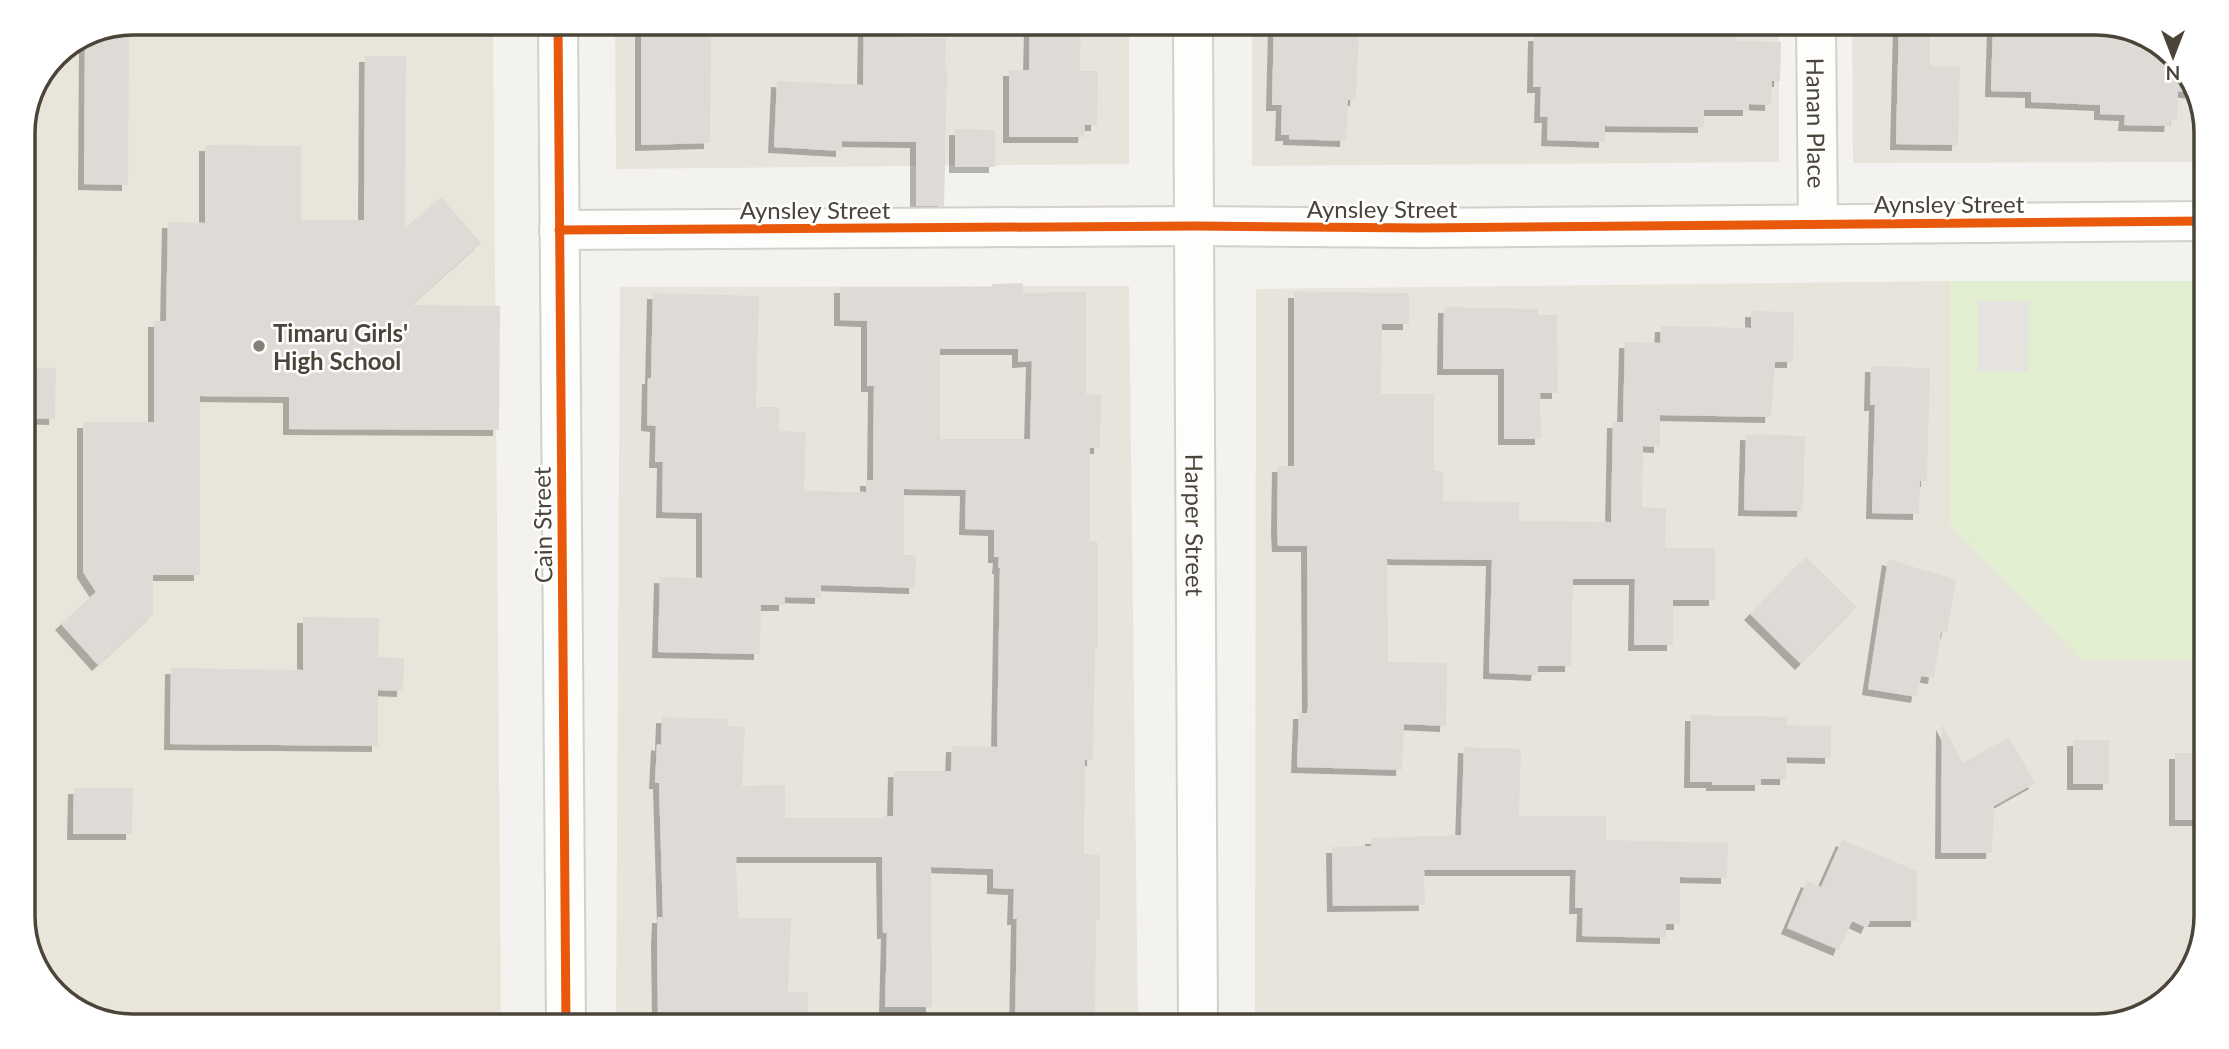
<svg xmlns="http://www.w3.org/2000/svg" width="2229" height="1049" font-family="Lato,sans-serif">
	<style>
		.residential { fill: #e7e4dc }
		.education { fill: #eae5da }
		.green { fill: #e1eecf }
		.parking { fill: #e6e3df }
		.building { fill: #dedbd6; fill-rule: evenodd; filter: url(#shadow) }
		.lines { fill: none; stroke-linecap: round; stroke-linejoin: round }
		.minor-casing { stroke: #d2d0cb; stroke-width: 42 }
		.minor { stroke: #fdfdfc; stroke-width: 38 }
		.cycleway-casing { stroke: #fff; stroke-width: 13 }
		.cycleway { stroke: #e8590c; stroke-width: 9 }
		.poi-dot { fill: #868178; stroke: #fff; stroke-width: 2.5 }
		.labels { text-anchor: middle; dominant-baseline: central; stroke-width: 5; stroke-linejoin: round; paint-order: stroke }
		.street-label { font-size: 24px; fill: #4b4439; stroke: #fff }
		.poi-label { font-size: 24px; font-weight: bold; fill: #4b4439; stroke: #fff; text-anchor: start }
		.rim { fill: none; stroke: #4b4439; stroke-width: 3.5 }
	</style>
	<defs>
		<filter id="shadow"><feDropShadow dx="-6" dy="6" stdDeviation="0" flood-color="#0004"/></filter>
	</defs>
	<rect width="100%" height="100%" fill="#f4f2ee"/>
	<g class="residential">
		<polygon points="615,23 1129,23 1129,164 616,169"/>
		<polygon points="1252,23 1779,23 1779,162 1252,166"/>
		<polygon points="1852,23 2096,23 2144,34 2187,71 2206,126 2206,162 1853,163"/>
		<polygon points="1950,281 1950,524 2082,660 2206,660 2206,916 2195,964 2157,1008 2096,1026 1255,1026 1256,289"/>
		<polygon points="1129,286 1138,1026 616,1026 620,287"/>
	</g>
	<polygon class="education" points="133,23 493,23 501,1026 133,1026 85,1015 42,978 23,924 23,126 55,55"/>
	<polygon class="green" points="1950,281 2206,281 2206,660 2082,660 1950,524"/>
	<polygon class="parking" points="1978,301 2029,301 2028,372 1978,371"/>
	<g class="building">
		<polygon points="641,23 671,23 671,26 711,26 710,143 641,145"/>
		<polygon points="864,23 897,23 897,37 946,38 945,70 947,70 944,206 916,206 916,142 842,141 842,151 774,147 777,81 863,85"/>
		<polygon points="1030,23 1081,23 1080,71 1098,71 1097,125 1085,125 1084,137 1009,137 1009,70 1029,70"/>
		<polygon points="1274,23 1346,23 1346,30 1359,30 1356,100 1348,100 1346,141 1289,139 1289,135 1281,135 1282,105 1272,105"/>
		<polygon points="1550,23 1736,23 1736,41 1781,42 1780,81 1772,81 1771,105 1749,104 1749,110 1704,110 1704,127 1605,126 1605,142 1547,140 1548,117 1540,117 1541,87 1533,87 1534,35 1549,35"/>
		<polygon points="1899,23 1930,23 1930,66 1960,67 1958,145 1896,144"/>
		<polygon points="1993,23 2054,23 2054,27 2122,29 2144,34 2187,71 2195,93 2178,91 2177,120 2171,119 2170,126 2124,125 2125,115 2100,114 2100,105 2031,102 2031,92 1991,91"/>
		<polygon points="129,24 128,185 84,184 85,43"/>
		<polygon points="365,56 406,56 405,228 441,197 481,243 411,305 500,306 499,430 289,429 289,397 200,396 200,575 153,575 153,615 98,665 61,624 96,592 83,572 83,422 154,422 154,321 166,321 168,222 205,223 205,145 301,146 301,220 364,220"/>
		<polygon points="955,129 995,130 995,167 955,167"/>
		<path d="M1023 283V293L1086 292V394L1101 395 1100 448H1090V541H1097L1098 549V649H1095L1093 760H1085L1084 854 1100 855V921L1096 920 1095 1026H1015L1017 919H1013L1014 889 993 888V869L931 867 932 1007H885L887 933H883L882 857H736L738 918H791L788 992H808L807 1026H663V1013H658L657 939 658 917H663L659 783H655L657 744 661 745 662 717 728 719V726L745 727 742 786 785 785V818H883V816H893L894 771H951L952 746 997 747 1000 568H998L999 557H994V530L965 529 966 490 904 489V555H916L915 588 821 585V598L785 597V605H761L760 654 658 652 660 577 702 578V513L662 512 663 462H655L656 426 647 425 648 378H651L653 293 759 296 756 407H779V431L806 432 804 491 866 492V480H873L874 386H867V321L840 320V287H992V284ZM940 349H1018V362L1032 361 1030 439H940Z"/>
		<polygon points="1294,292 1409,293 1409,324 1382,324 1381,394 1434,394 1434,471 1443,471 1443,501 1519,502 1519,521 1611,522 1613,422 1623,422 1625,342 1660,343 1661,326 1751,328 1751,311 1794,312 1793,362 1775,362 1771,417 1660,415 1660,447 1643,446 1642,507 1666,508 1665,548 1715,548 1715,600 1673,600 1673,645 1634,645 1635,579 1573,579 1571,666 1538,666 1537,675 1489,673 1492,560 1387,559 1388,662 1447,663 1446,726 1404,724 1402,770 1297,767 1299,713 1307,713 1308,706 1307,546 1278,546 1277,528 1278,466 1294,466"/>
		<polygon points="1444,307 1538,309 1538,315 1557,315 1558,393 1540,393 1541,439 1504,439 1504,369 1443,369"/>
		<polygon points="1871,366 1930,368 1927,481 1920,481 1919,514 1872,513 1875,405 1870,405"/>
		<polygon points="23,367 56,368 55,419 23,418"/>
		<polygon points="1746,434 1805,436 1803,511 1744,510"/>
		<polygon points="1806,557 1857,607 1801,664 1750,614"/>
		<polygon points="1888,559 1956,580 1947,633 1941,632 1934,678 1921,676 1917,697 1868,689"/>
		<polygon points="303,617 379,618 378,657 404,658 403,691 378,690 378,746 170,744 171,668 303,670"/>
		<polygon points="1691,715 1787,717 1787,725 1831,726 1831,758 1787,757 1786,779 1761,779 1761,785 1712,785 1712,782 1690,782"/>
		<polygon points="1942,724 1963,763 2009,737 2035,783 1994,806 1992,853 1941,853"/>
		<rect x="2073" y="740" width="36" height="44"/>
		<polygon points="1464,747 1521,749 1519,816 1606,816 1606,840 1728,843 1727,878 1680,877 1680,924 1666,924 1666,938 1582,936 1583,908 1575,908 1576,870 1424,870 1425,905 1333,906 1332,847 1371,846 1371,838 1461,835"/>
		<rect x="2175" y="753" width="31" height="67"/>
		<polygon points="74,788 133,788 132,834 73,834"/>
		<polygon points="1842,840 1917,871 1917,921 1870,921 1867,928 1852,921 1839,950 1787,928 1807,881 1821,887"/>
	</g>
	<g class="lines">
		<g class="minor-casing">
			<g id="minor">
				<polyline points="558,23 566,1026"/>
				<path id="s1" d="M1193 23 1198 1026"/>
				<path id="s2" d="M1816 23 1818 224"/>
				<polyline points="559,230 1195,226 1422,228 2206,221"/>
			</g>
		</g>
		<use href="#minor" class="minor"/>
		<g class="cycleway-casing">
			<g id="cycleway">
				<polyline points="558,23 566,1026"/>
				<polyline points="559,230 1195,226 1422,228 2206,221"/>
			</g>
		</g>
		<use href="#cycleway" class="cycleway"/>
	</g>
	<circle class="poi-dot" cx="259" cy="346" r="7"/>
	<g class="labels">
		<g class="street-label">
			<text stroke="none"><textPath href="#s2" startOffset="100">Hanan Place</textPath></text>
			<text x="1949" y="203">Aynsley Street</text>
			<text x="1382" y="208">Aynsley Street</text>
			<text x="815" y="209">Aynsley Street</text>
			<text stroke="none"><textPath href="#s1" startOffset="502">Harper Street</textPath></text>
			<text transform="translate(542 525) rotate(-91)">Cain Street</text>
		</g>
		<g class="poi-label">
			<text x="273" y="332">Timaru Girls'<tspan x="273" dy="28">High School</tspan></text>
		</g>
	</g>
	<path d="M0 0H2229V1049H0ZM133 35H2096A98 98 0 0 1 2194 133V916A98 98 0 0 1 2096 1014H133A98 98 0 0 1 35 916V133A98 98 0 0 1 133 35Z" fill="#fff" fill-rule="evenodd"/>
	<path class="rim" d="M133 35H2096A98 98 0 0 1 2194 133V916A98 98 0 0 1 2096 1014H133A98 98 0 0 1 35 916V133A98 98 0 0 1 133 35Z"/>
	<g transform="translate(2173 56) rotate(180)" stroke="#ffffff" stroke-width="5" paint-order="stroke">
	<path d="M0-5L12 26L0 18L-12 26Z" fill="#4b4439"/>
	<text y="-10" font-size="19" font-weight="bold" text-anchor="middle" fill="#4b4439">N</text>
	</g>
</svg>
